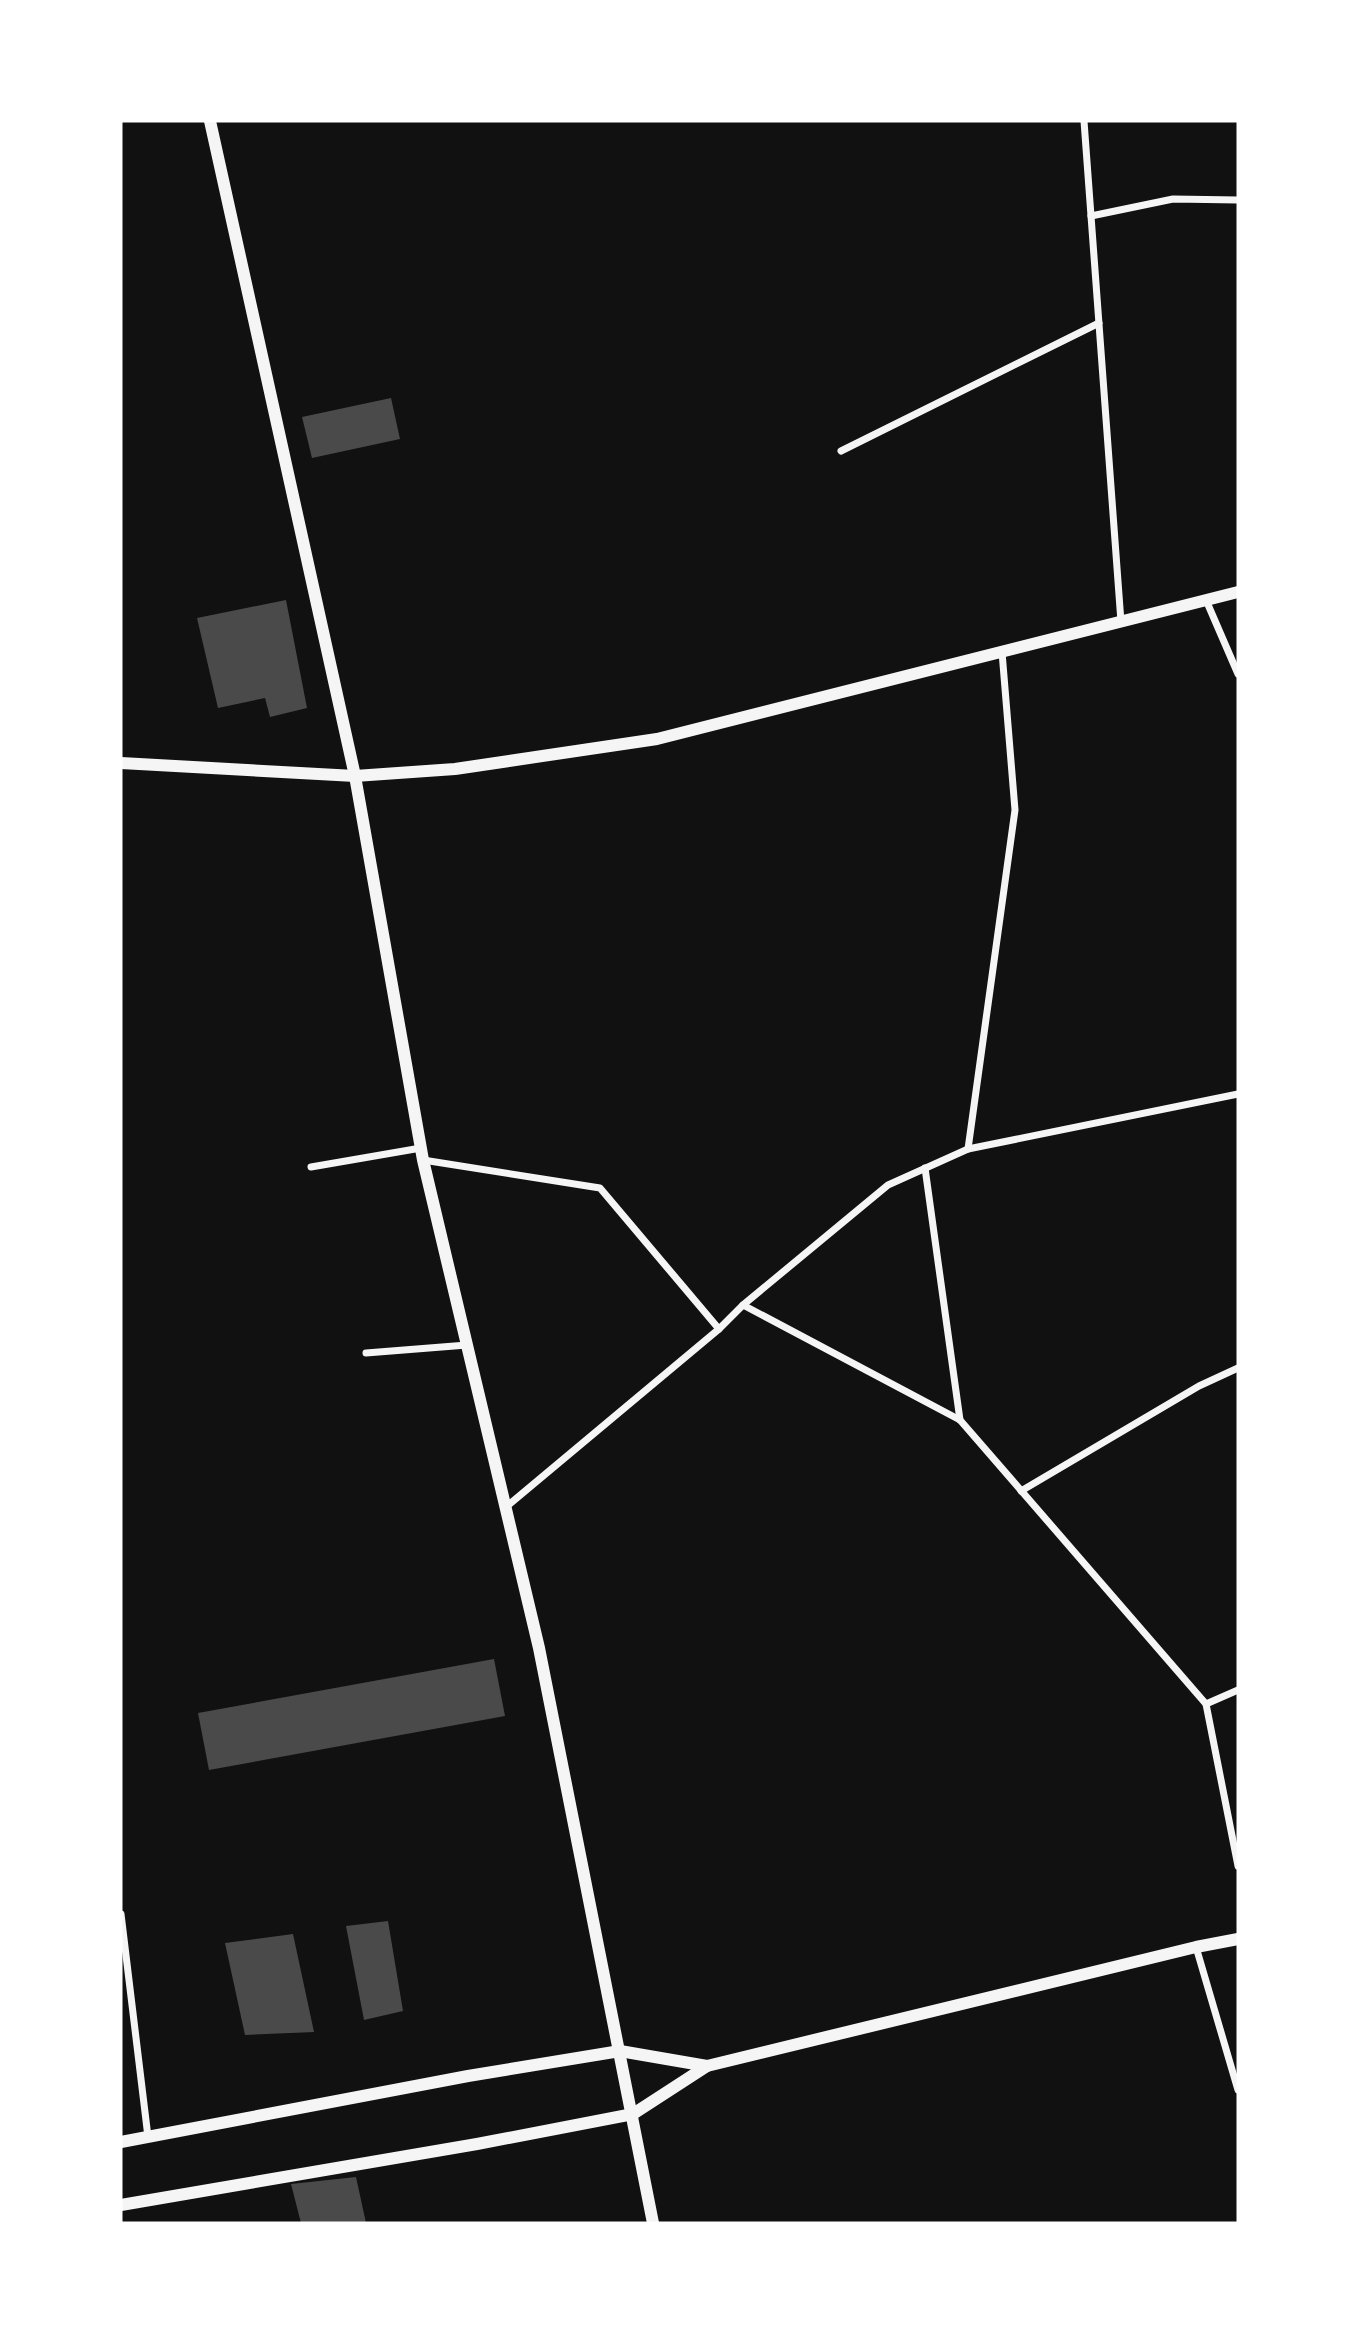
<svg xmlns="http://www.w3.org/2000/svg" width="1359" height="2344" font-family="Figtree,sans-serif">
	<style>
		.building { fill: #4a4a4a }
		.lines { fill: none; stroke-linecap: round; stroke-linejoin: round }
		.minor { stroke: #f5f5f5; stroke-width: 7 }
		.tertiary { stroke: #f5f5f5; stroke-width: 12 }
	</style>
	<rect width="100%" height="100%" fill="#111"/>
	<g class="building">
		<polygon points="391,398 400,439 312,458 302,417"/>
		<polygon points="286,600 307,708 270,717 265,698 218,708 197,618"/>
		<polygon points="494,1659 505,1716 209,1770 198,1713"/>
		<polygon points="388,1921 403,2011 364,2020 346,1926"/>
		<polygon points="293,1934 314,2032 245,2035 225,1943"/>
		<polygon points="356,2177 366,2223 301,2223 291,2184"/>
	</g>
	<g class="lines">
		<g class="minor">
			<polyline points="1084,121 1121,622"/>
			<polyline points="1091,216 1173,199 1238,200"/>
			<polyline points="841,451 1099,323"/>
			<polyline points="1206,600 1238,674"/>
			<polyline points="968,1149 1015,810 1002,652"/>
			<polyline points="423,1160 600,1188 719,1329"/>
			<polyline points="311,1167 421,1148"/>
			<polyline points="925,1168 960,1420"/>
			<polyline points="743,1305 888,1185 968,1149 1238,1094"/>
			<polyline points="366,1353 467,1345"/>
			<polyline points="1021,1491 1199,1386 1238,1368"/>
			<polyline points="506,1507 719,1329 743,1305 960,1420 1206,1704 1238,1866"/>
			<polyline points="1206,1704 1238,1690"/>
			<polyline points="121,1914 148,2137"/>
			<polyline points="1196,1947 1238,2090"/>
		</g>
		<g class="tertiary">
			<polyline points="210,121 355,776 423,1160 539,1648 653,2223"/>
			<polyline points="121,763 355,776 455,769 657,739 1238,592"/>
			<polyline points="121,2142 468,2076 620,2051 707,2066"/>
			<polyline points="121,2205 477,2144 633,2114 707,2066 1196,1947 1238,1939"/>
		</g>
	</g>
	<rect width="1359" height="2344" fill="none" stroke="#ffffff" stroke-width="245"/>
</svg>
